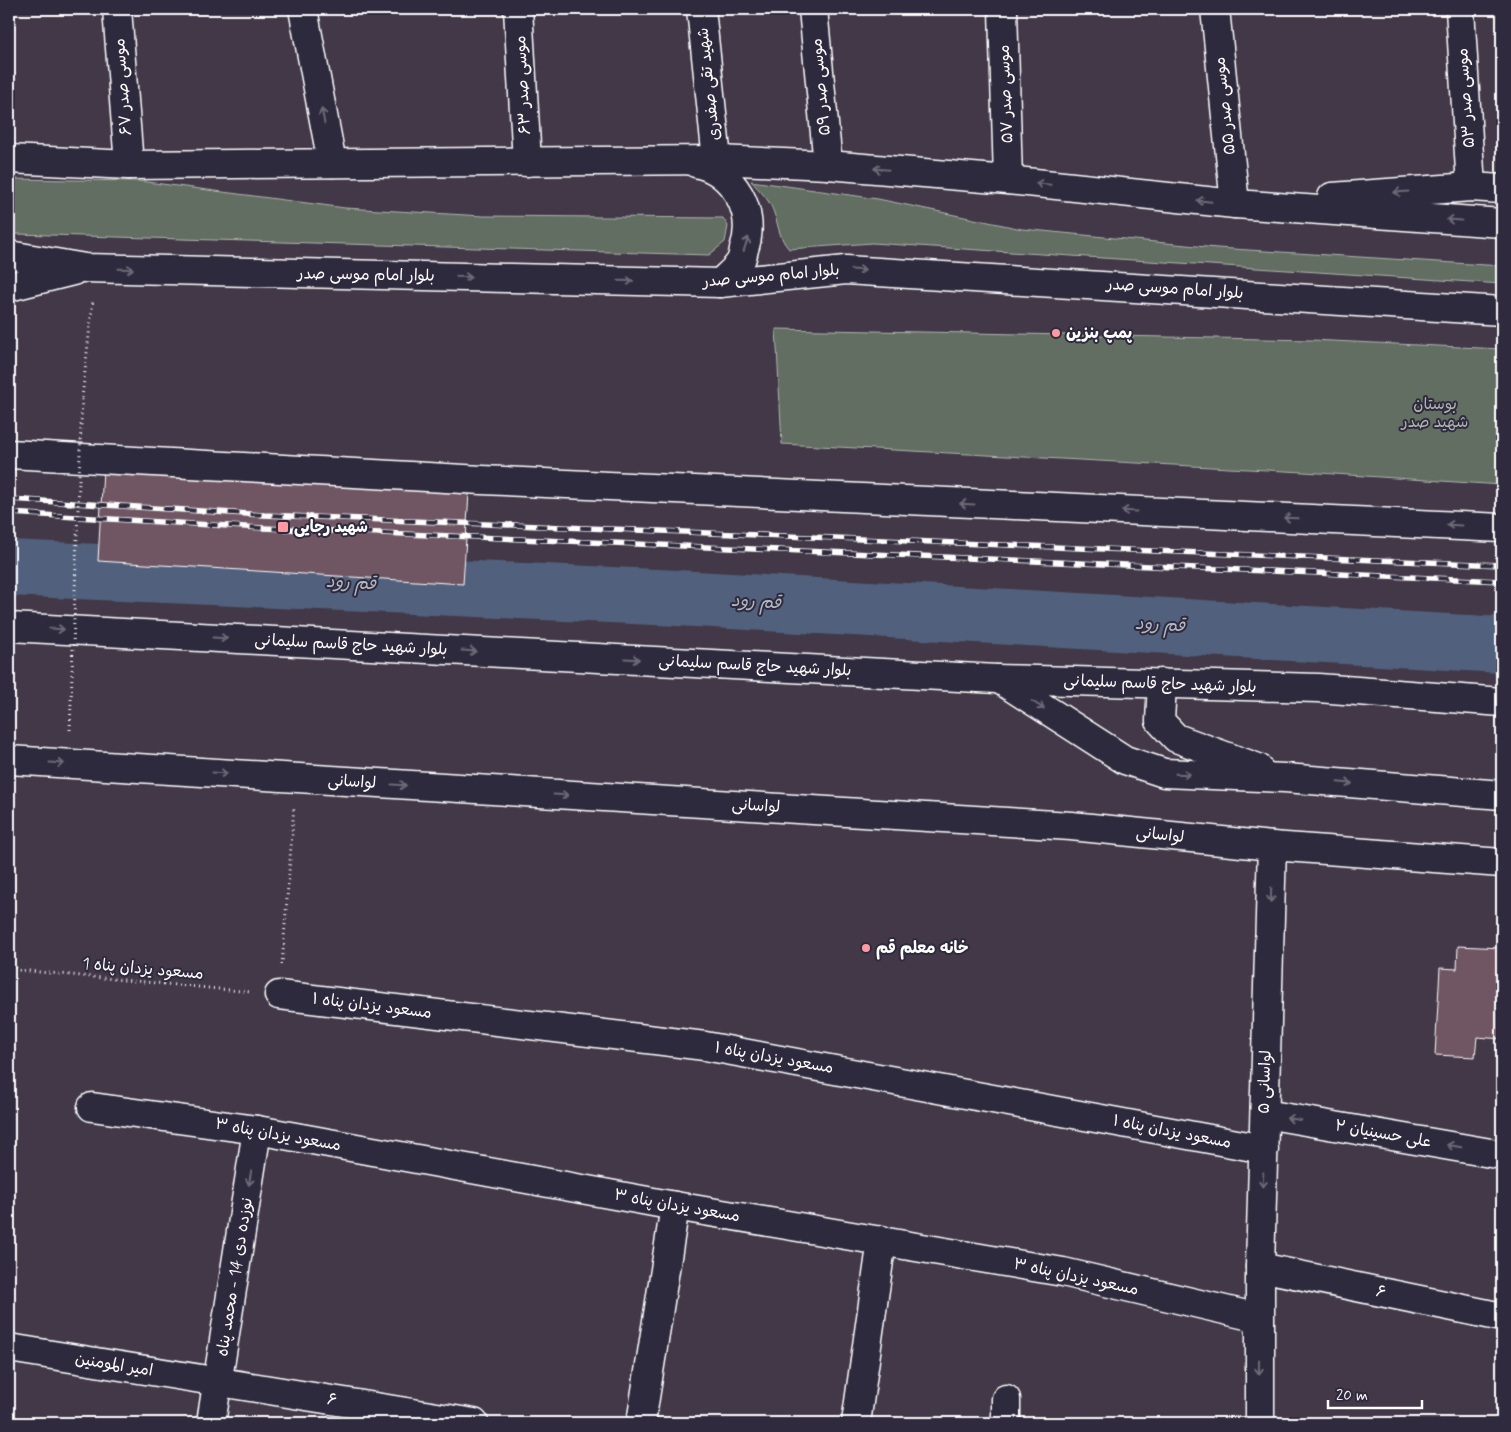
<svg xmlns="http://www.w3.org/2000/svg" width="1511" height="1432" font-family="Mynerve,'Playpen Sans Arabic',sans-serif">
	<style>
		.green { fill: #626e62; stroke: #b0b6b0 }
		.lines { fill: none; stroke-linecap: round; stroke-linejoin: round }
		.river { stroke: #51617b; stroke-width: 56 }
		.building { fill: #6f5763; stroke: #fff }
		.minor-casing { stroke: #fff; stroke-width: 31 }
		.major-casing { stroke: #fff; stroke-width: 31 }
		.path { stroke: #fff; stroke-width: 3; stroke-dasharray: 1 4; stroke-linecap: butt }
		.minor { stroke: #2f2a3d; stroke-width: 28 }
		.major { stroke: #2f2a3d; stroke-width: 28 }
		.rail-casing { stroke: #fff; stroke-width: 5.5 }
		.rail { stroke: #2f2a3d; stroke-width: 4; stroke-dasharray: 11; stroke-linecap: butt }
		.path-bridge { stroke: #fff; stroke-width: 3; stroke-dasharray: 1 4; stroke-linecap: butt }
		.oneway { stroke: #6d6a77 }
		.poi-dot { fill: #ff9aa2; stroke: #2f2a3d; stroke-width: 2 }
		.labels { text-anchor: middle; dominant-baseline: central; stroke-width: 4; stroke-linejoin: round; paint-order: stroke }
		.street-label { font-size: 16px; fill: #fff; stroke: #2f2a3d }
		.poi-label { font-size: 16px; font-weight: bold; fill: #fff; stroke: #2f2a3d; text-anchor: start }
		.park-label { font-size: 16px; fill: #b0b6b0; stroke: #2f2a3d }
		.water-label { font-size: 18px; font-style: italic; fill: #b1b8c4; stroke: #2f2a3d }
	</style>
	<rect width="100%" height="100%" fill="#423848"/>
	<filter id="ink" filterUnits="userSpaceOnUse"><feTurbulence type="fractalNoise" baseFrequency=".02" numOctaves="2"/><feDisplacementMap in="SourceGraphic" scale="10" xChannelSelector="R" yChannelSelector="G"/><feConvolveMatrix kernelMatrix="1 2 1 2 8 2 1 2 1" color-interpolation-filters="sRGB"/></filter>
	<g filter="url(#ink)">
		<g class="green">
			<polygon points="9,179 139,181 345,208 483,216 723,218 728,226 725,242 709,255 17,234 9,233"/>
			<path d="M751 181 878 199 1022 229 1217 248 1502 266V284L872 243 789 249C779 238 779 227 774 213 770 200 760 191 751 181Z"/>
			<polygon points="776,329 1311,340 1502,349 1502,485 1304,472 782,444"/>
		</g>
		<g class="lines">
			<polyline class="river" points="9,568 678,598 1502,645"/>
		</g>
		<g class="building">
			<polygon points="103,469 469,493 463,584 98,561"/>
			<polygon points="1458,946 1502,948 1502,1039 1477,1037 1475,1057 1435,1055 1440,968 1457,969"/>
		</g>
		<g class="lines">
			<g class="minor-casing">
				<g id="minor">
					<polyline points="117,9 129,165"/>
					<polyline points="303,9 332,163"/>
					<polyline points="518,9 527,162"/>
					<polyline points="701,9 717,160"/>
					<polyline points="813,9 828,165"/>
					<polyline points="1003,9 1008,180"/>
					<polyline points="1215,9 1235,204"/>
					<polyline points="1460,9 1471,187"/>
					<polyline points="279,995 705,1046 1264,1149"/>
					<polyline points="92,1107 257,1130 675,1206 1063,1272 1259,1318"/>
					<polyline points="1265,1114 1502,1155"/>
					<polyline points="1260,1267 1502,1317"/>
					<polyline points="9,1348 474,1423"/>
					<polyline points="1006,1399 1006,1423"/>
					<polyline points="211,1423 257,1130"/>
					<polyline points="641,1423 675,1206"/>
					<polyline points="856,1423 882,1240"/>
					<polyline points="1260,1423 1260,1267 1272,846"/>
				</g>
			</g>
			<g class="major-casing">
				<g id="major">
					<polyline points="9,159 129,165 717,160 828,165 1008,180 1235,204 1502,223"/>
					<path d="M696 163C734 171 757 212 744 249 743 254 742 260 739 264 734 271 726 277 720 283"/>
					<polyline points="1332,197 1471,187 1502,189"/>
					<polyline points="9,255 85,268 720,283 846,270 1502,311"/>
					<polyline points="9,287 73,271"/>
					<polyline points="9,454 482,480 1502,528"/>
					<polyline points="9,627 997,679 1318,688 1502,702"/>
					<polyline points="999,679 1125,760 1164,773 1285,778 1502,795"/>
					<polyline points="1162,683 1160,721 1176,738 1258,768"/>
					<polyline points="9,760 1071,826 1272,846 1502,863"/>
				</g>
			</g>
			<g class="path">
				<polyline points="82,398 93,299"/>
				<polyline points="9,959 18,970 251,992"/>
				<polyline points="282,965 294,806"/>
			</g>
			<use href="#minor" class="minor"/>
			<use href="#major" class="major"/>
			<g class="rail-casing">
				<g id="rail">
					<polyline points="9,499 264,515 1502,565"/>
					<polyline points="9,513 263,528 1502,581"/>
				</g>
			</g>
			<use href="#rail" class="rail"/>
			<polyline class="path-bridge" points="70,730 82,398"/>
		</g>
		<defs><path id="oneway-shaft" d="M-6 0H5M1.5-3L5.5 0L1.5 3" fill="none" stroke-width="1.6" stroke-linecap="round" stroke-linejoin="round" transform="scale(1.25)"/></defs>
		<g class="oneway">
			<use href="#oneway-shaft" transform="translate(323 116) rotate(-101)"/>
			<use href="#oneway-shaft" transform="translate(881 169) rotate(-175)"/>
			<use href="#oneway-shaft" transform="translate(1043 184) rotate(-174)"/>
			<use href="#oneway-shaft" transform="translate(1401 192) rotate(176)"/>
			<use href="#oneway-shaft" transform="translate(1204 201) rotate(-174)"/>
			<use href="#oneway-shaft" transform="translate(1454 220) rotate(-176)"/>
			<use href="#oneway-shaft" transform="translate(746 244) rotate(-71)"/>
			<use href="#oneway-shaft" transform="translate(126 269) rotate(1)"/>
			<use href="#oneway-shaft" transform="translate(858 270) rotate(3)"/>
			<use href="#oneway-shaft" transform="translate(464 277) rotate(1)"/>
			<use href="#oneway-shaft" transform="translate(626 281) rotate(1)"/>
			<use href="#oneway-shaft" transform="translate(967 504) rotate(-177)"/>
			<use href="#oneway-shaft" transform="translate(1129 511) rotate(-177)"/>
			<use href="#oneway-shaft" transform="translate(1291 518) rotate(-178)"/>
			<use href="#oneway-shaft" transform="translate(1454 525) rotate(-177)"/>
			<use href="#oneway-shaft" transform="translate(57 629) rotate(3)"/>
			<use href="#oneway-shaft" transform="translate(220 638) rotate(3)"/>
			<use href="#oneway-shaft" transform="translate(469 651) rotate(3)"/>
			<use href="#oneway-shaft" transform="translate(632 659) rotate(3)"/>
			<use href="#oneway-shaft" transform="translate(1038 705) rotate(32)"/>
			<use href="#oneway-shaft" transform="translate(57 763) rotate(4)"/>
			<use href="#oneway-shaft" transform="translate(220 773) rotate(4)"/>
			<use href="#oneway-shaft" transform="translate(1183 774) rotate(2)"/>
			<use href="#oneway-shaft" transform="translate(1345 783) rotate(5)"/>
			<use href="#oneway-shaft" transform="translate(399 785) rotate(3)"/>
			<use href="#oneway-shaft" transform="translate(561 795) rotate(3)"/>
			<use href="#oneway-shaft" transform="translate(1271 895) rotate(92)"/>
			<use href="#oneway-shaft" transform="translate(1294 1119) rotate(-170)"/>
			<use href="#oneway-shaft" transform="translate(1454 1146) rotate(-170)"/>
			<use href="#oneway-shaft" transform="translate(250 1178) rotate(99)"/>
			<use href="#oneway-shaft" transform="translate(1263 1180) rotate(92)"/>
			<use href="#oneway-shaft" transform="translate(1259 1367) rotate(90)"/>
		</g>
	</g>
	<g class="poi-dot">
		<circle cx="1056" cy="333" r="5"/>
		<rect x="277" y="521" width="12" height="12" rx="2.5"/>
		<circle cx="866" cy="948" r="5"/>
	</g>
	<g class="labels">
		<g class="street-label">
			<text transform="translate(709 84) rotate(-96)">شهید تقی صفدری</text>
			<text transform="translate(523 85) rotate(-93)">موسی صدر ۶۳</text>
			<text transform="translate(123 87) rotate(-94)">موسی صدر ۶۷</text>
			<text transform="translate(821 87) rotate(-95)">موسی صدر ۵۹</text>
			<text transform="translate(1006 94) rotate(-92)">موسی صدر ۵۷</text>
			<text transform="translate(1466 98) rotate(-94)">موسی صدر ۵۳</text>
			<text transform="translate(1225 106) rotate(-96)">موسی صدر ۵۵</text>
			<text transform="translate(366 275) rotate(1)">بلوار امام موسی صدر</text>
			<text transform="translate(771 276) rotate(-5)">بلوار امام موسی صدر</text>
			<text transform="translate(1175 289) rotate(4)">بلوار امام موسی صدر</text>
			<text transform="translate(351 645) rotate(3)">بلوار شهید حاج قاسم سلیمانی</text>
			<text transform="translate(755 666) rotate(3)">بلوار شهید حاج قاسم سلیمانی</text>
			<text transform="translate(1160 684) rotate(2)">بلوار شهید حاج قاسم سلیمانی</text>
			<text transform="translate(352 782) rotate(3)">لواسانی</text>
			<text transform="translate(756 806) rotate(3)">لواسانی</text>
			<text transform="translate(1160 835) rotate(6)">لواسانی</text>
			<text transform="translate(143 969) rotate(5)">1 مسعود یزدان پناه</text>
			<text transform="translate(372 1006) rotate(7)">۱ مسعود یزدان پناه</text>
			<text transform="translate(774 1058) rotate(10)">۱ مسعود یزدان پناه</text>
			<text transform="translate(1265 1082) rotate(-88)">لواسانی ۵</text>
			<text transform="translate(1172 1132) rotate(11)">۱ مسعود یزدان پناه</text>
			<text transform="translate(1383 1134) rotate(10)">۲ علی حسینیان</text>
			<text transform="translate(278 1135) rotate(10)">۳ مسعود یزدان پناه</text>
			<text transform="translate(677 1206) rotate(10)">۳ مسعود یزدان پناه</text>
			<text transform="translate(235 1277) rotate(-81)">نوزده دی 14 - محمد پناه</text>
			<text transform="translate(1076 1277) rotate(12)">۳ مسعود یزدان پناه</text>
			<text transform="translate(1381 1292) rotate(12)">۶</text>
			<text transform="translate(114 1365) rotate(9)">امیر المومنین</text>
			<text transform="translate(332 1400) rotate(9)">۶</text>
		</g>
		<g class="poi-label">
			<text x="1066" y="333">پمپ بنزین</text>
			<text x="294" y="527">شهید رجایی</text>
			<text x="876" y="948">خانه معلم قم</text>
		</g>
		<g class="park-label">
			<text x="1435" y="404">بوستان<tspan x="1435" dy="18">شهید صدر</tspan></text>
		</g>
		<g class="water-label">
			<text transform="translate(351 583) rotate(3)">قم رود</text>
			<text transform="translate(756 602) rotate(3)">قم رود</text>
			<text transform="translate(1160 625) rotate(3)">قم رود</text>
		</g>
	</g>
	<rect width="1511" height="1432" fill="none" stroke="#2f2a3d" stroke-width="30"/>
	<rect x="15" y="15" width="1481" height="1402" fill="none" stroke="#fff" stroke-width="2" filter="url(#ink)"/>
	<path d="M1328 1400v8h94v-8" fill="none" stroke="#ffffff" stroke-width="2.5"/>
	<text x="1336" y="1400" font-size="15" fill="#ffffff" stroke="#2f2a3d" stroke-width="4" paint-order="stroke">20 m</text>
</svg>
